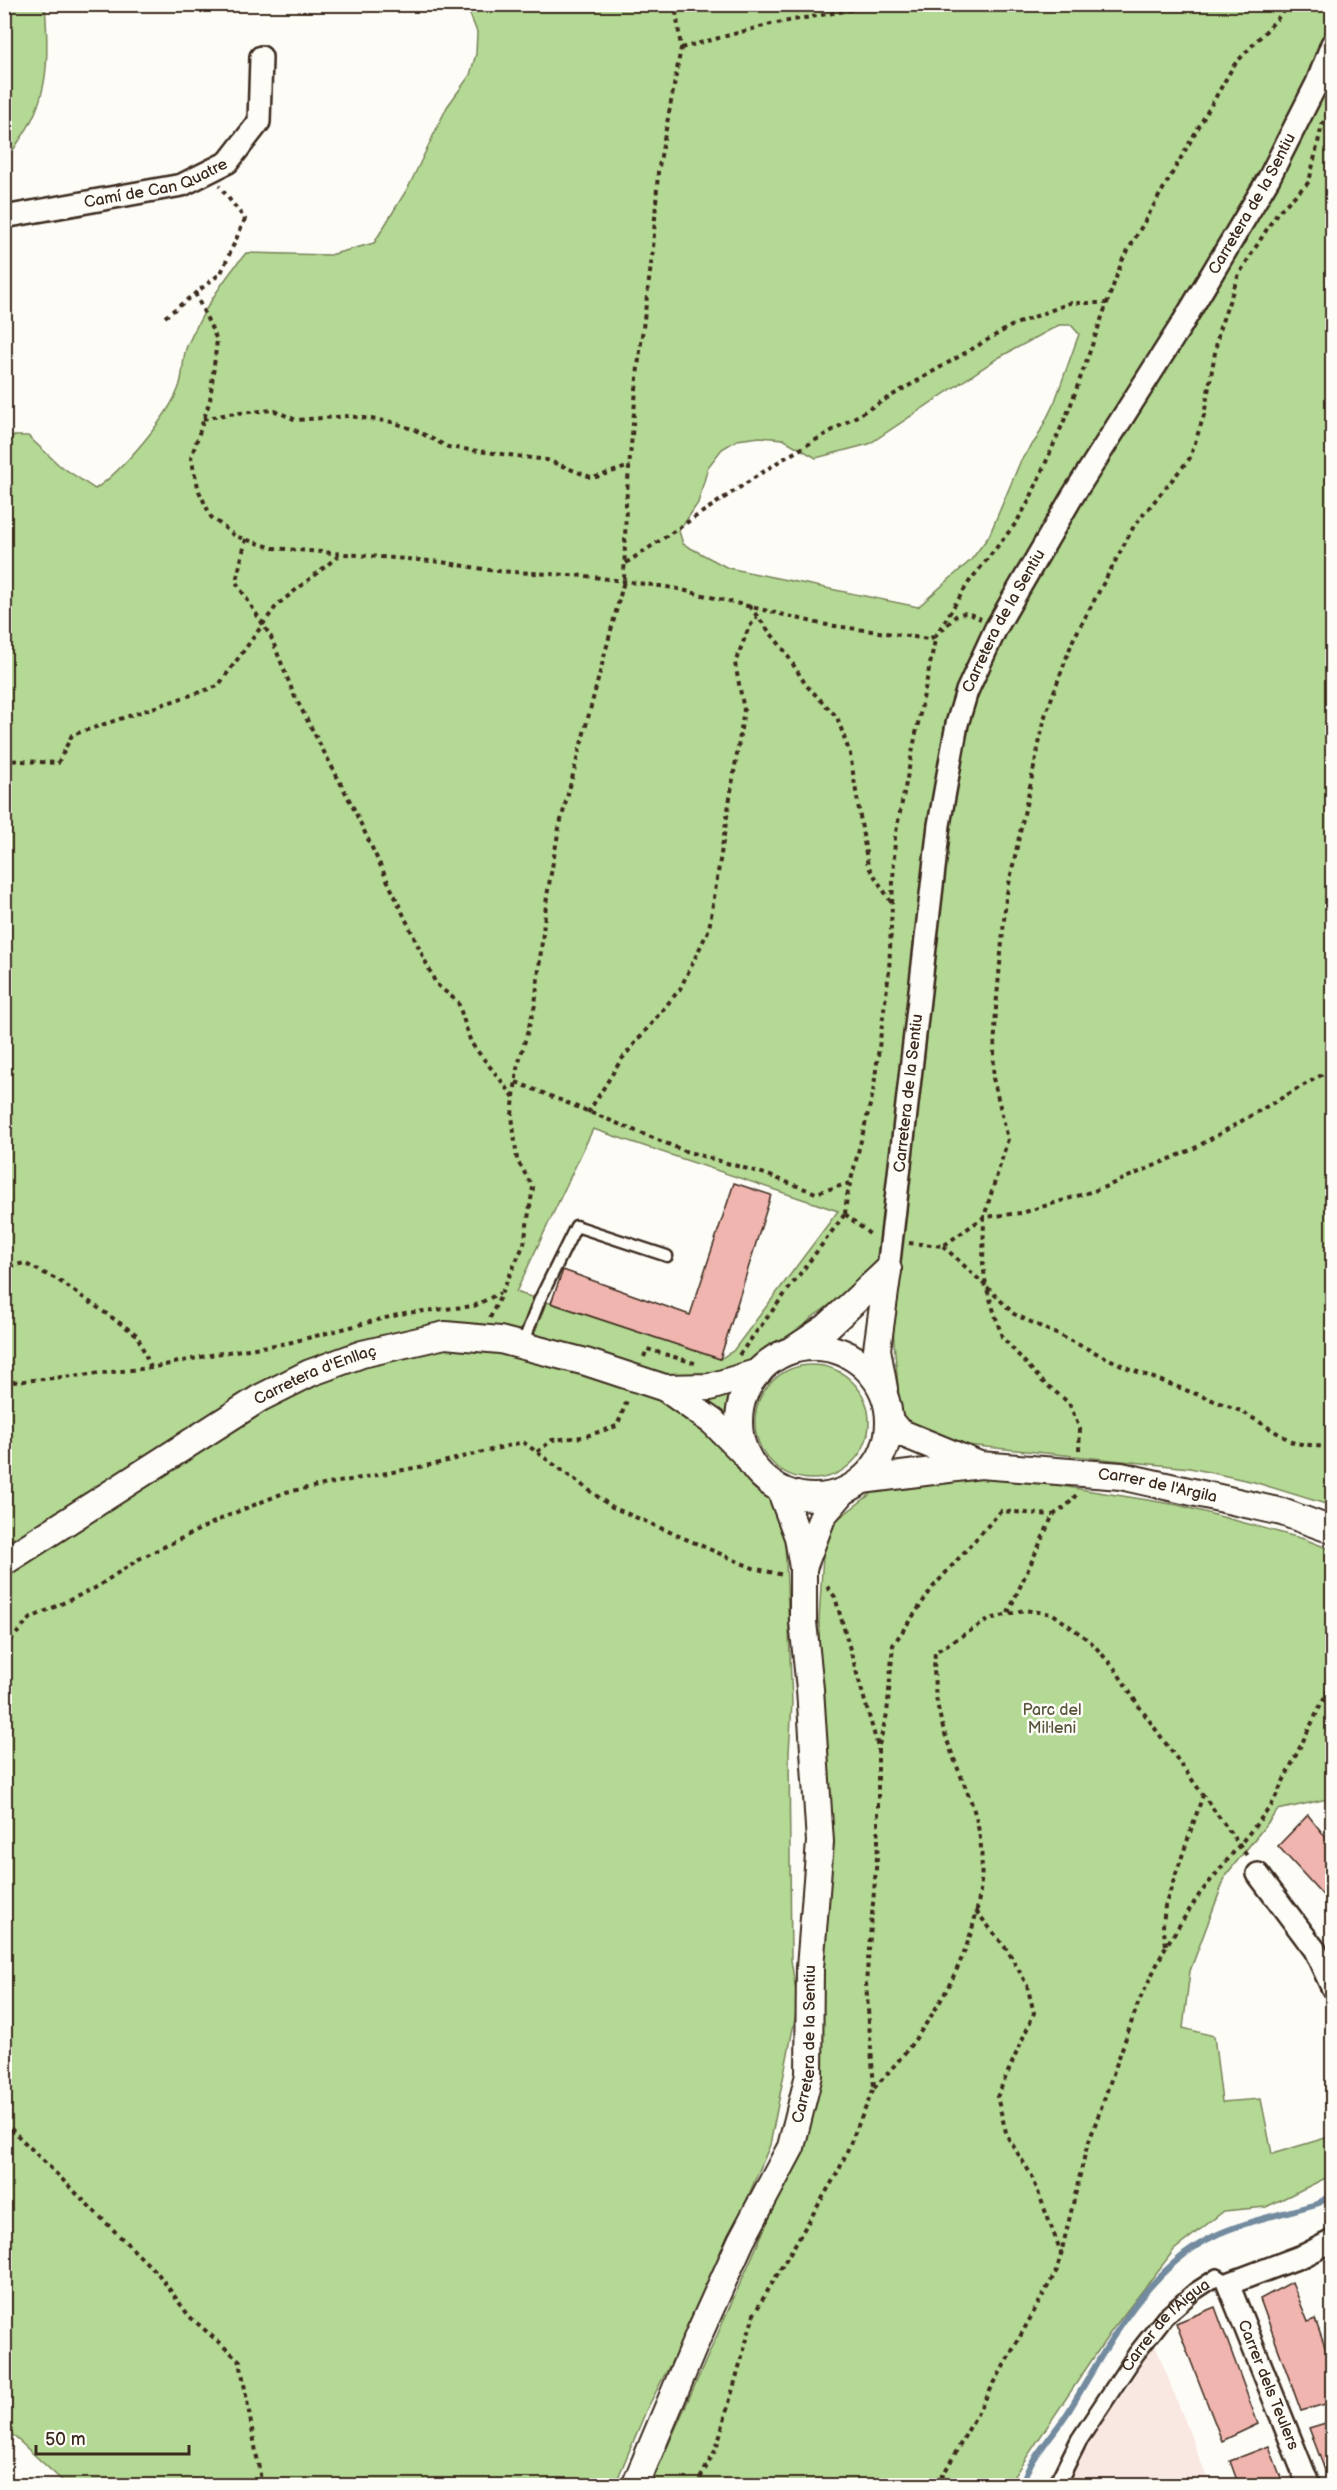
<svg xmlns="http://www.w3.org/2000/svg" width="1337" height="2490" font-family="'Balsamiq Sans',sans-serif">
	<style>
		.built { fill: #f9e7e1 }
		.green { fill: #b4d994; stroke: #788259; stroke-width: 1.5; fill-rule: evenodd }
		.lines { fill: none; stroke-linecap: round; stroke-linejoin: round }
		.stream { stroke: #738b9f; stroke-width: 6 }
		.building { fill: #f0b5ae; stroke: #3b2a1e; stroke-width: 1.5 }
		.service-casing { stroke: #3b2a1e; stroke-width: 15 }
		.pedestrian-casing { stroke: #3b2a1e; stroke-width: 20 }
		.minor-casing { stroke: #3b2a1e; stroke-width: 26 }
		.tertiary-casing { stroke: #3b2a1e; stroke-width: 30 }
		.path { stroke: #3b2a1e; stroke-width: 4; stroke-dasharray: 4.5 4.5; stroke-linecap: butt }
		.service { stroke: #fdfcf7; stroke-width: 10 }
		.pedestrian { stroke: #fdfcf7; stroke-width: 15 }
		.minor { stroke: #fdfcf7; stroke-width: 21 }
		.tertiary { stroke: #fdfcf7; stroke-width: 26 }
		.labels { text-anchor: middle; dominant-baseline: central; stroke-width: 5; stroke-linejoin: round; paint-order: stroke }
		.street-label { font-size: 16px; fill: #3b2a1e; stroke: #fdfcf7 }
		.park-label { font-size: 16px; fill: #59563c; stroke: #fdfcf7 }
	</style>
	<rect width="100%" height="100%" fill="#fdfcf7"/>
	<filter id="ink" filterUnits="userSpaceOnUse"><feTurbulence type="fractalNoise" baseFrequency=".0167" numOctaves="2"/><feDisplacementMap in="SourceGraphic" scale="12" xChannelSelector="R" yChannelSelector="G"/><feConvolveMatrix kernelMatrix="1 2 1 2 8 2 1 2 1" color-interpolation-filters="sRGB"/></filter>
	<g filter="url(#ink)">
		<polygon class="built" points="1154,2342 1210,2485 1059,2486 1092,2427 1125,2391"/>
		<g class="green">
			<path d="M5 4 45 5C49 55 50 99 19 141 15 147 11 155 5 159Z"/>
			<path d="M460 5H1332V1506L1254 1482 1190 1468 967 1445 901 1419 893 1330 897 1258 811 1318 717 1432 768 1494 785 1539 792 1703 789 1752 791 1960 798 2003 770 2145 707 2293 646 2411 615 2485H67L5 2428 4 436H28L59 465 95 489C121 472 169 416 179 387 184 374 182 357 187 346 202 313 222 281 246 253L330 255 374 243 409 186 447 107 470 75 476 54 477 32 469 12ZM1059 325H1071L1079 334 1055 401 1037 438 1021 460 989 536 971 560 918 607 728 568 683 544 679 531 698 503 708 467 722 449 737 440 760 437 783 439 816 458 869 444 998 358ZM593 1129 838 1211 733 1351 720 1359 516 1292Z"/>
			<circle cx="812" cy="1422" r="57"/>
			<polygon points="925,1477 1012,1478 1178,1505 1304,1539 1332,1550 1332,1798 1278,1810 1226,1875 1190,1971 1183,2028 1214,2036 1222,2102 1261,2099 1272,2154 1332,2136 1332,2175 1266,2207 1224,2211 1174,2250 1112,2330 1008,2485 650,2486 808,2131 823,2055 819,1620 823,1554 834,1522 876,1490"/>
		</g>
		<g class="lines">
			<path class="stream" d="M1021 2486C1030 2457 1054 2435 1070 2409 1108 2346 1145 2270 1214 2236 1241 2222 1288 2213 1319 2203L1332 2194"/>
		</g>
		<g class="building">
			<polygon points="734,1183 771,1195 720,1359 551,1303 563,1270 690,1315"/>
			<polygon points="1308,1815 1332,1845 1332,1905 1278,1846"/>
			<polygon points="1292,2282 1308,2322 1315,2319 1332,2367 1332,2402 1301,2411 1260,2299"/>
			<polygon points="1215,2307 1258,2424 1222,2441 1176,2323"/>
			<polygon points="1332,2421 1332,2486 1331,2486 1309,2428"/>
			<polygon points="1269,2446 1284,2486 1239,2486 1230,2461"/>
		</g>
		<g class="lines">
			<g class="service-casing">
				<polyline id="service" points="522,1346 540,1299 576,1226 667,1256"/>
			</g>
			<g class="pedestrian-casing">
				<g id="pedestrian">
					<path id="s1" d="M1056 2486 1079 2440 1136 2354 1165 2317 1194 2292 1217 2277 1228 2284"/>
				</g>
			</g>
			<g class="minor-casing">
				<g id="minor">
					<path id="s2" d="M4 217 182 185 228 162 259 122 261 57"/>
					<path id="s3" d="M888 1270 939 825 957 724 967 691 996 628 1072 497 1182 324 1269 178 1317 83 1332 44"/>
					<polyline points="1258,1874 1315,1950 1332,1987"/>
					<polyline points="1309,2486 1228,2284 1305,2255 1332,2241"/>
				</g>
			</g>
			<g class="tertiary-casing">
				<g id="tertiary">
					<circle cx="814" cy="1422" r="75"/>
					<polyline points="794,1349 827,1327 888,1270"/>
					<polyline points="665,1388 710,1387 759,1372"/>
					<polyline points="884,1389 877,1349 888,1270"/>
					<polyline points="889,1420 899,1432 977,1464"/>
					<path id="s4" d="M862 1480 980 1465 1121 1476 1282 1512 1332 1530"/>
					<path id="s5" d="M4 1562 260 1398 310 1373 362 1354 445 1335 500 1340 586 1362 665 1388 713 1422 747 1456"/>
					<polyline points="803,1568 823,1515 843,1492"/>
					<path id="s6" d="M635 2486 699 2334 741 2241 791 2147 809 2075 810 1968 820 1842 810 1689 803 1622V1568L798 1537 780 1489"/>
				</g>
			</g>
			<g class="path">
				<polyline points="681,48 771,24 884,4"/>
				<polyline points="1332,105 1322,125 1309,182 1277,213 1239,274 1219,330 1204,415 1190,458 1134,526 1073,640 1045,716 1006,898 996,1008 993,1078 1008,1139 984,1217 983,1263 986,1286 1014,1314 1130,1369 1241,1411 1294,1443 1332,1448"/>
				<polyline points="195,293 217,340 210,400 191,458 199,491 211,517 235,536 273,548 442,562 495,571 586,576 674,588 821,624 929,639 935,636"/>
				<polyline points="165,317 221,273 245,219 219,186"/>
				<polyline points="203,419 228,414 273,410 296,420 349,416 392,422 415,430 448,447 547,460 593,478 630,466"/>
				<polyline points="246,539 236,582 271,637 294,695 352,805 436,984 458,1002 471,1043 514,1097"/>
				<polyline points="626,563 778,462 1013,325 1070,303 1107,303"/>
				<polyline points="749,606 784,650 806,685 837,717 850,754 868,866 891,902"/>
				<path d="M941 631C958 615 957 607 981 619"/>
				<polyline points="4,760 58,763 72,735 218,686 277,605 341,554"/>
				<polyline points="516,1082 685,1151 765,1174 816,1193 850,1183"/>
				<polyline points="588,1113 621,1060 680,989 709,929 744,710 735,663 749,627 757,617"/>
				<polyline points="845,1214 847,1196 873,1093 889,972 895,837 936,635 969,582 1016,523 1029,501 1070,407 1122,261 1234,65 1291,4"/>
				<polyline points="845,1214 872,1236"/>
				<polyline points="909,1243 943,1246 984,1217 1022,1213 1100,1189 1193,1149 1332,1069"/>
				<polyline points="943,1246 986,1286 1002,1337 1042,1381 1069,1403 1080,1429 1079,1450"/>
				<polyline points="4,1272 5,1268 24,1263 58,1280 137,1335 151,1368"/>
				<polyline points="490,1318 524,1244 533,1187 517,1160 512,1115 517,1069 535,1005 547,896 559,828 624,581 626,503 638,367 653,249 658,172 681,48 675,4"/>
				<polyline points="739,1355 845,1214"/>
				<polyline points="644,1357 647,1349 698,1364"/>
				<polyline points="4,1383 151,1368 215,1354 288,1343 405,1313 474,1306 500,1293"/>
				<polyline points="537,1452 552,1440 583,1437 617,1426 628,1398"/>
				<polyline points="1008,1613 1053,1515 1067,1506 1076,1495"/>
				<polyline points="4,1647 31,1618 95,1588 139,1559 227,1516 286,1492 435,1464 523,1442 612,1507 753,1568 783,1575"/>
				<polyline points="879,1745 887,1714 893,1645 933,1587 1001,1511 1053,1515"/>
				<polyline points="976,1911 1008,1951 1027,1985 1034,2013 997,2097 1007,2136 1032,2176 1062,2255"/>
				<polyline points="1166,1945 1163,1925 1165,1906 1203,1795"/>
				<path d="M874 2088C945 2014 1010 1901 969 1796 949 1746 930 1708 935 1652L990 1619 1024 1610 1053 1614 1091 1642 1115 1669 1138 1705 1248 1857"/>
				<polyline points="4,2122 159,2275 189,2316 240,2361 262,2486"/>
				<polyline points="696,2486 716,2449 754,2314 839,2170 874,2088 866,1983 878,1846 878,1747 835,1597 825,1584"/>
				<polyline points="937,2486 1057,2270 1086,2150 1139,2001 1166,1946 1199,1895 1271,1806 1332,1682"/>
			</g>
			<use href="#service" class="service"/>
			<use href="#pedestrian" class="pedestrian"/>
			<use href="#minor" class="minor"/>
			<use href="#tertiary" class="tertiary"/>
		</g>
	</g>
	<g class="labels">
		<g class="street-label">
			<text stroke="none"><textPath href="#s2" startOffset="156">Camí de Can Quatre</textPath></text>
			<text stroke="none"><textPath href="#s3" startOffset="1150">Carretera de la Sentiu</textPath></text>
			<text stroke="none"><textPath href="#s3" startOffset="664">Carretera de la Sentiu</textPath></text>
			<text stroke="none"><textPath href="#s3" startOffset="178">Carretera de la Sentiu</textPath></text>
			<text stroke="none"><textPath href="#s5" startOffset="364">Carretera d'Enllaç</textPath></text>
			<text stroke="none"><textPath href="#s4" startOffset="298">Carrer de l'Argila</textPath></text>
			<text stroke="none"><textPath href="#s6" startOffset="478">Carretera de la Sentiu</textPath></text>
			<text stroke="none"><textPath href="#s1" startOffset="196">Carrer de l'Aigua</textPath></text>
			<text transform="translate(1268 2385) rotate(68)">Carrer dels Teulers</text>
		</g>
		<g class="park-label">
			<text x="1052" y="1710">Parc del<tspan x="1052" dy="18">Mil·leni</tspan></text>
		</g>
	</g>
	<rect width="1337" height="2490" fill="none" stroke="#fdfcf7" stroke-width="24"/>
	<rect x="12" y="12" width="1313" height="2466" fill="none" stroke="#3b2a1e" stroke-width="2" filter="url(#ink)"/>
	<path d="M36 2445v9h153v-9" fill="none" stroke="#3b2a1e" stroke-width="3"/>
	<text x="45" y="2445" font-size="18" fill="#3b2a1e" stroke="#fdfcf7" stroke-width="4.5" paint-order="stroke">50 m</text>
</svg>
